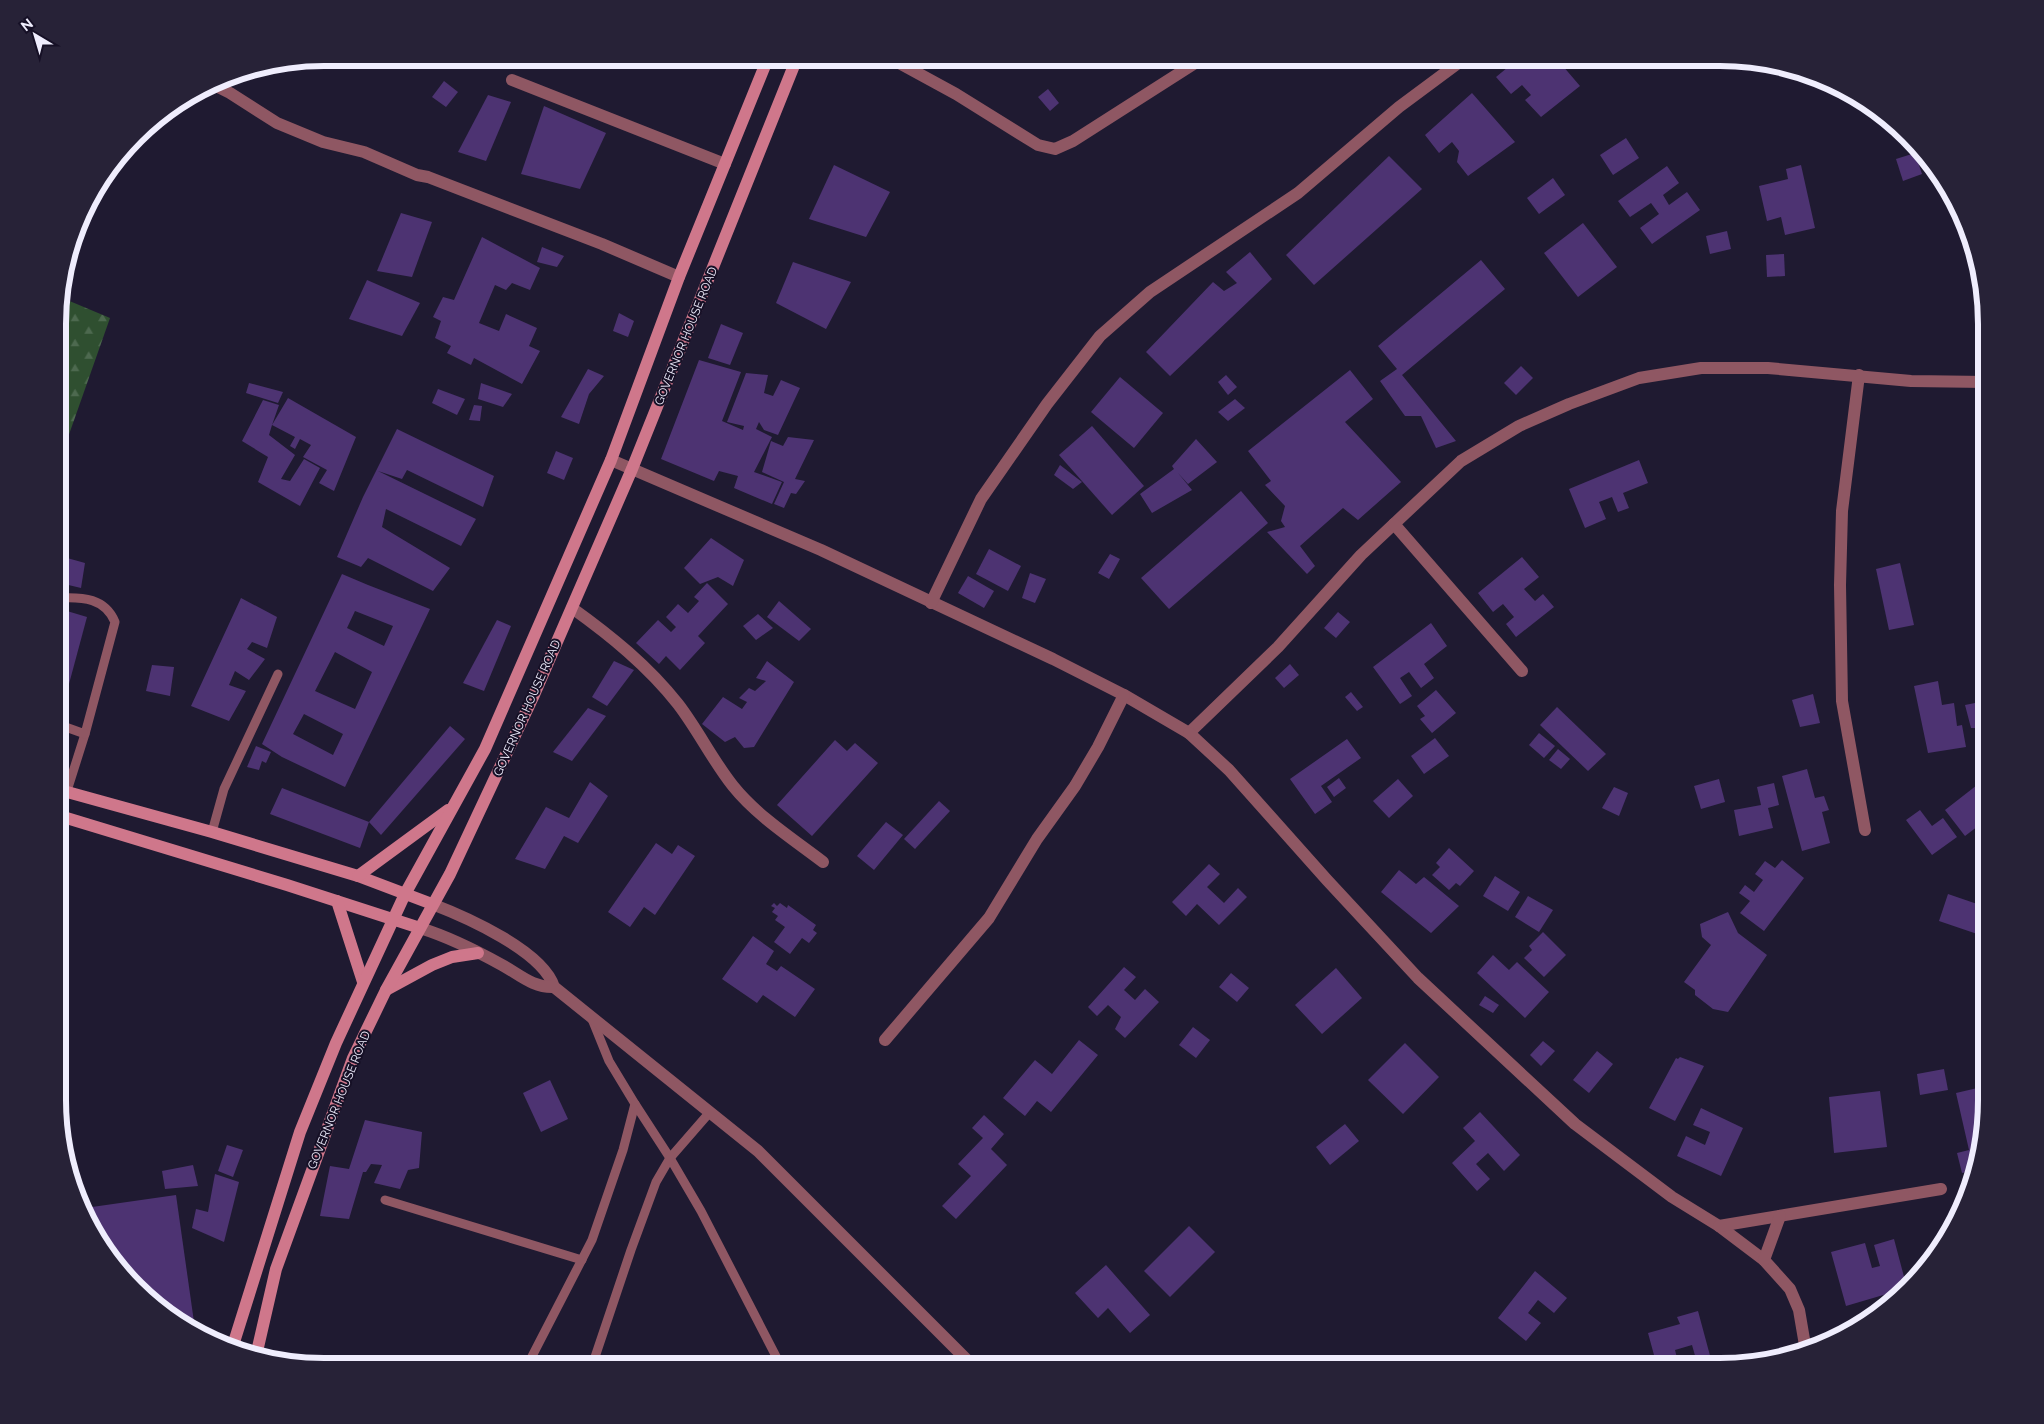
<svg xmlns="http://www.w3.org/2000/svg" width="2044" height="1424" font-family="Raleway,sans-serif">
	<style>
		.forest { fill: url(#forest-firs) }
		.building { fill: #4d3372; fill-rule: evenodd }
		.lines { fill: none; stroke-linecap: round; stroke-linejoin: round }
		.lane { stroke: #8f5763; stroke-width: 9 }
		.street { stroke: #8f5763; stroke-width: 12 }
		.secondary { stroke: #cf778b; stroke-width: 12 }
		.labels { text-anchor: middle; dominant-baseline: central; stroke-width: 4; stroke-linejoin: round; paint-order: stroke }
		.street-label { font-size: 12px; fill: #efedfd; stroke: #161026 }
		.rim { fill: none; stroke: #efedfd; stroke-width: 6 }
	</style>
	<defs>
		<pattern id="forest-firs" width="22" height="20" patternUnits="userSpaceOnUse" patternTransform="scale(1.25)"><rect width="22" height="20" fill="#2f4f30"/><path d="M5 1l3.5 6h-7zM16 11l3.5 6h-7z" fill="#4d694f"/></pattern>
	</defs>
	<rect width="100%" height="100%" fill="#1f1a31"/>
	<polygon class="forest" points="60,297 110,318 60,460"/>
	<g class="building">
		<polygon points="1122,58 1140,58 1127,66"/>
		<polygon points="1519,58 1556,58 1580,86 1541,117 1525,100 1531,95 1522,85 1511,94 1496,77"/>
		<polygon points="444,81 458,92 446,107 432,97"/>
		<polygon points="1048,89 1059,103 1050,111 1038,97"/>
		<polygon points="1472,93 1515,142 1468,176 1457,162 1459,151 1452,142 1439,153 1425,135"/>
		<polygon points="488,95 511,102 486,161 458,152"/>
		<polygon points="544,106 606,133 580,189 521,174"/>
		<polygon points="1626,138 1639,158 1613,175 1600,155"/>
		<polygon points="1915,153 1922,174 1903,181 1896,159"/>
		<polygon points="1389,156 1422,189 1314,285 1286,255"/>
		<polygon points="834,165 890,192 866,237 809,219"/>
		<polygon points="1801,165 1815,228 1785,235 1781,217 1767,221 1759,186 1788,179 1786,169"/>
		<polygon points="1667,166 1679,183 1663,195 1669,205 1687,192 1700,210 1652,244 1640,228 1659,214 1651,203 1630,217 1618,201"/>
		<polygon points="1553,178 1565,195 1539,214 1527,198"/>
		<polygon points="401,213 432,222 412,277 377,271"/>
		<polygon points="1583,223 1617,267 1578,297 1544,253"/>
		<polygon points="1727,231 1731,249 1710,254 1706,236"/>
		<polygon points="482,237 540,268 530,290 512,283 506,290 495,285 479,323 499,331 506,314 537,328 529,346 540,351 522,384 474,358 471,365 447,353 451,346 435,338 441,321 433,317 443,297 454,300"/>
		<polygon points="542,247 564,256 557,267 537,262"/>
		<polygon points="1250,252 1272,279 1170,376 1146,352 1213,282 1224,291 1237,283 1226,272"/>
		<polygon points="1784,254 1785,276 1767,277 1766,255"/>
		<polygon points="1481,260 1505,289 1402,375 1456,441 1436,448 1421,416 1405,416 1380,381 1397,369 1378,346"/>
		<polygon points="793,262 851,282 826,329 776,303"/>
		<polygon points="367,280 420,303 402,336 349,319"/>
		<polygon points="619,313 634,321 628,337 613,331"/>
		<polygon points="721,324 743,333 730,365 708,358"/>
		<polygon points="699,360 741,372 722,421 743,430 744,426 727,422 746,373 768,375 764,393 773,396 781,380 800,388 778,435 764,430 759,422 756,429 772,437 754,472 782,482 772,504 734,488 738,476 719,471 714,481 661,459"/>
		<polygon points="1521,366 1533,378 1516,395 1504,383"/>
		<polygon points="588,369 604,376 589,394 579,424 561,417"/>
		<polygon points="1350,370 1373,399 1345,422 1401,482 1358,520 1343,508 1300,546 1315,566 1307,574 1267,532 1285,527 1281,521 1285,506 1265,485 1271,481 1248,451"/>
		<polygon points="1226,375 1237,387 1228,395 1218,382"/>
		<polygon points="1120,377 1163,413 1134,448 1091,412"/>
		<polygon points="249,383 283,392 278,403 246,393"/>
		<polygon points="481,383 512,394 503,407 478,399"/>
		<polygon points="438,389 465,399 457,415 432,403"/>
		<polygon points="288,398 356,437 334,491 319,483 327,470 303,457 311,445 300,439 295,449 290,446 295,437 272,425 269,435 295,455 281,479 290,481 304,459 320,468 300,506 258,482 268,457 242,441 263,400 279,405 272,425"/>
		<polygon points="1235,399 1245,408 1228,421 1218,412"/>
		<polygon points="474,405 482,406 480,421 469,420"/>
		<polygon points="1092,426 1144,486 1112,515 1059,455"/>
		<polygon points="397,429 494,476 483,507 407,470 402,479 378,471 476,519 461,546 386,509 382,527 450,568 433,591 368,558 361,567 337,557 363,497"/>
		<polygon points="788,437 814,440 795,479 805,481 796,494 791,493 784,508 774,504 784,482 762,472 771,441 783,446"/>
		<polygon points="1196,439 1217,462 1188,484 1178,473 1192,490 1152,513 1140,494 1174,469 1172,466"/>
		<polygon points="556,451 573,458 564,480 547,473"/>
		<polygon points="1639,460 1648,483 1623,493 1629,508 1618,512 1612,497 1599,502 1606,519 1585,528 1569,489"/>
		<polygon points="1060,465 1082,482 1073,489 1054,475"/>
		<polygon points="1241,491 1268,523 1169,609 1141,578"/>
		<polygon points="711,538 744,560 733,586 718,577 700,584 684,568"/>
		<polygon points="989,549 1021,566 1008,591 976,574"/>
		<polygon points="1110,554 1120,559 1109,579 1098,573"/>
		<polygon points="60,556 85,563 81,588 60,583"/>
		<polygon points="1522,557 1539,577 1524,589 1535,601 1543,594 1554,607 1516,637 1506,624 1514,617 1503,604 1493,612 1478,593"/>
		<polygon points="1900,563 1914,625 1889,630 1876,569"/>
		<polygon points="1030,573 1046,579 1035,603 1022,598"/>
		<path d="M342 574 368 585 430 609 345 787 282 757 262 744ZM355 611 393 626 384 646 347 628ZM335 652 372 672 355 709 315 691ZM304 714 343 734 333 755 293 734Z"/>
		<polygon points="968,576 994,591 984,608 958,593"/>
		<polygon points="707,583 728,604 698,636 705,643 680,670 666,656 659,664 636,643 658,620 671,632 676,627 666,617 678,604 688,613 699,601 694,597"/>
		<polygon points="241,598 277,617 267,648 252,642 247,649 265,659 249,680 235,671 229,685 246,691 229,721 191,706"/>
		<polygon points="779,601 811,629 799,641 767,617"/>
		<polygon points="67,611 87,617 62,710 60,710 60,631"/>
		<polygon points="1338,612 1350,622 1336,638 1324,628"/>
		<polygon points="758,614 773,628 756,640 743,626"/>
		<polygon points="497,620 511,626 484,691 463,683"/>
		<polygon points="1431,623 1447,646 1424,664 1434,678 1421,688 1409,672 1400,678 1412,696 1400,704 1373,667"/>
		<polygon points="614,661 634,670 607,706 592,697"/>
		<polygon points="767,661 794,682 754,747 744,748 735,737 725,742 702,724 723,697 742,709 747,702 739,698 749,688 755,691 766,681 756,678"/>
		<polygon points="1290,664 1299,675 1284,688 1275,678"/>
		<polygon points="152,665 174,667 170,696 146,691"/>
		<polygon points="1938,681 1942,705 1954,703 1957,726 1962,725 1966,747 1928,753 1914,686"/>
		<polygon points="1436,690 1456,713 1432,733 1420,719 1425,716 1417,706"/>
		<polygon points="1351,692 1363,707 1357,711 1345,697"/>
		<polygon points="1813,694 1820,723 1800,727 1792,700"/>
		<polygon points="1986,696 1986,731 1982,732 1981,728 1971,728 1965,705 1975,703 1975,698"/>
		<polygon points="1557,707 1606,754 1588,771 1540,725"/>
		<polygon points="588,708 606,716 572,761 553,752"/>
		<polygon points="450,726 465,739 381,835 369,822 360,848 270,814 282,788 369,822"/>
		<polygon points="1539,733 1555,746 1544,758 1529,745"/>
		<polygon points="1435,738 1449,756 1424,774 1411,756"/>
		<polygon points="1347,739 1361,758 1321,786 1332,802 1315,814 1290,779"/>
		<polygon points="835,740 847,751 855,743 878,763 812,836 777,805"/>
		<polygon points="256,746 271,752 266,763 262,761 259,770 247,767"/>
		<polygon points="1558,749 1570,759 1561,769 1549,760"/>
		<polygon points="1807,769 1815,798 1824,796 1829,810 1822,812 1830,843 1802,851 1782,776"/>
		<polygon points="1339,778 1346,788 1334,797 1327,787"/>
		<polygon points="1986,778 1986,820 1965,836 1945,810"/>
		<polygon points="1398,779 1413,796 1389,818 1373,801"/>
		<polygon points="1719,779 1725,802 1701,809 1694,786"/>
		<polygon points="590,782 608,796 578,843 564,836 545,869 515,859 546,807 569,818"/>
		<polygon points="1774,783 1779,805 1768,808 1773,828 1739,836 1734,810 1761,805 1757,787"/>
		<polygon points="1614,787 1628,793 1619,816 1602,808"/>
		<polygon points="939,801 950,811 915,849 904,839"/>
		<polygon points="1920,810 1932,826 1943,818 1957,837 1932,855 1906,820"/>
		<polygon points="886,822 903,835 874,870 857,856"/>
		<polygon points="656,843 672,854 678,845 695,856 655,915 644,907 630,927 608,912"/>
		<polygon points="1449,848 1474,871 1460,886 1456,883 1449,890 1432,875 1440,867 1436,863"/>
		<polygon points="1782,860 1804,878 1764,931 1740,913 1750,901 1739,893 1745,885 1754,892 1763,880 1755,874 1765,861 1775,868"/>
		<polygon points="1209,864 1220,874 1207,887 1224,903 1238,888 1247,897 1219,925 1197,904 1186,916 1172,902"/>
		<polygon points="1399,870 1416,884 1424,877 1459,906 1431,933 1381,892"/>
		<polygon points="1495,876 1520,892 1508,911 1483,896"/>
		<polygon points="1948,894 1986,907 1986,937 1939,921"/>
		<polygon points="1528,896 1553,910 1539,932 1515,917"/>
		<polygon points="774,903 777,906 780,903 787,908 788,905 816,925 813,930 817,933 809,943 802,938 790,954 774,942 785,927 775,920 778,916 772,912 775,908 771,906"/>
		<polygon points="1728,912 1738,933 1767,955 1728,1012 1713,1009 1695,995 1695,990 1684,982 1711,945 1702,937 1700,924"/>
		<polygon points="1543,932 1566,955 1544,977 1524,958 1532,950 1529,946"/>
		<polygon points="753,936 774,951 766,964 777,971 781,966 815,989 795,1017 763,995 757,1003 722,979"/>
		<polygon points="1493,955 1509,970 1517,962 1549,992 1525,1018 1477,973"/>
		<polygon points="1124,967 1136,977 1124,990 1135,1000 1145,989 1159,1002 1125,1038 1115,1029 1121,1017 1108,1005 1097,1016 1088,1007"/>
		<polygon points="1336,968 1362,998 1322,1034 1295,1005"/>
		<polygon points="1231,973 1249,988 1237,1002 1219,987"/>
		<polygon points="1485,996 1499,1005 1493,1013 1479,1005"/>
		<polygon points="1193,1027 1210,1040 1196,1058 1179,1045"/>
		<polygon points="1079,1040 1098,1055 1051,1112 1037,1101 1025,1116 1003,1098 1035,1060 1052,1074"/>
		<polygon points="1543,1041 1555,1051 1541,1066 1530,1055"/>
		<polygon points="1405,1043 1439,1077 1403,1114 1368,1080"/>
		<polygon points="1597,1051 1613,1064 1589,1093 1573,1080"/>
		<polygon points="1680,1057 1704,1066 1675,1121 1649,1108 1676,1058 1678,1059"/>
		<polygon points="1944,1069 1948,1090 1920,1095 1917,1074"/>
		<polygon points="550,1080 568,1119 541,1132 523,1093"/>
		<polygon points="1986,1086 1986,1117 1975,1170 1962,1173 1957,1153 1969,1150 1956,1093"/>
		<polygon points="1880,1091 1887,1147 1834,1153 1829,1097"/>
		<polygon points="1701,1108 1743,1128 1721,1176 1677,1156 1686,1136 1705,1145 1710,1132 1693,1125"/>
		<polygon points="1480,1112 1520,1155 1504,1171 1488,1153 1476,1164 1490,1179 1477,1191 1452,1163 1475,1141 1463,1128"/>
		<polygon points="984,1115 1004,1134 991,1149 1007,1165 956,1219 942,1206 971,1176 958,1164 983,1138 972,1128"/>
		<polygon points="365,1120 422,1132 419,1168 408,1170 400,1189 374,1183 382,1165 371,1164 366,1172 363,1172 349,1219 320,1216 330,1166 349,1169"/>
		<polygon points="1345,1124 1359,1141 1330,1165 1316,1147"/>
		<polygon points="227,1145 243,1150 233,1177 218,1171"/>
		<polygon points="193,1165 198,1186 165,1189 162,1171"/>
		<polygon points="215,1174 239,1182 224,1242 192,1228 196,1209 208,1212"/>
		<polygon points="176,1195 195,1329 162,1311 93,1233 85,1208"/>
		<polygon points="1189,1226 1215,1252 1170,1297 1144,1271"/>
		<polygon points="1894,1239 1907,1288 1846,1306 1831,1252 1865,1243 1872,1268 1880,1266 1874,1245"/>
		<polygon points="1106,1265 1150,1315 1130,1333 1108,1308 1098,1318 1075,1293"/>
		<polygon points="1535,1271 1567,1298 1554,1313 1538,1300 1528,1313 1541,1323 1526,1341 1498,1318"/>
		<polygon points="1698,1311 1712,1363 1698,1366 1692,1345 1675,1350 1679,1366 1657,1366 1648,1333 1680,1324 1677,1317"/>
	</g>
	<g class="lines">
		<g class="lane">
			<path d="M60 598C83 597 105 598 115 622L85 734 60 813"/>
			<polyline points="60,725 85,734"/>
			<polyline points="212,832 224,789 278,674"/>
			<polyline points="635,1104 670,1158 701,1211 781,1366"/>
			<polyline points="385,1200 582,1260"/>
			<polyline points="527,1366 592,1240 623,1150 635,1104 609,1061 592,1019"/>
			<polyline points="592,1366 631,1250 656,1182 670,1158 710,1112"/>
		</g>
		<g class="street">
			<polyline points="890,58 956,94 1038,145 1055,149 1073,141 1203,58"/>
			<polyline points="512,80 725,164"/>
			<polyline points="212,84 230,93 277,123 323,142 364,152 417,175 428,177 602,244 679,277"/>
			<polyline points="1859,375 1842,511 1840,585 1842,701 1865,830"/>
			<polyline points="611,460 821,550 1053,659 1124,695 1189,733 1278,647 1361,555 1461,461 1519,426 1569,404 1639,378 1701,368 1768,368 1911,381 1986,382"/>
			<polyline points="1394,524 1522,671"/>
			<polyline points="931,603 981,499 1047,404 1100,336 1150,292 1298,193 1399,107 1465,58"/>
			<path d="M572 608C611 636 648 666 678 704 698 730 713 761 733 786 757 816 793 839 823 862"/>
			<polyline points="1189,733 1229,770 1327,880 1418,978 1575,1124 1672,1197 1719,1226 1764,1260 1790,1289 1799,1310 1806,1351"/>
			<path d="M432 904C466 917 543 951 554 987L758 1151 973 1366"/>
			<path d="M420 928C449 937 475 950 502 965 519 974 533 988 554 987"/>
			<polyline points="885,1040 989,918 1037,839 1075,786 1098,747 1124,695"/>
			<polyline points="1719,1226 1941,1189"/>
			<polyline points="1764,1260 1780,1216"/>
		</g>
		<g class="secondary">
			<polyline points="60,790 212,832 358,876 432,904"/>
			<polyline points="60,816 287,885 420,928"/>
			<polyline points="358,876 448,810"/>
			<polyline points="337,901 363,982"/>
			<polyline points="386,990 432,965 452,957 478,953"/>
			<polyline points="234,1350 235,1339 300,1132 336,1043 405,894 485,749 611,460 679,277 768,58"/>
			<polyline points="256,1356 276,1269 353,1058 386,990 450,874 533,697 632,469 797,58"/>
		</g>
	</g>
	<g class="labels">
		<g class="street-label">
			<text transform="translate(686 336) rotate(-68)">GOVERNOR HOUSE ROAD</text>
			<text transform="translate(527 708) rotate(-66)">GOVERNOR HOUSE ROAD</text>
			<text transform="translate(339 1100) rotate(-68)">GOVERNOR HOUSE ROAD</text>
		</g>
	</g>
	<path d="M0 0H2044V1424H0ZM324 66H1720A258 258 0 0 1 1978 324V1100A258 258 0 0 1 1720 1358H324A258 258 0 0 1 66 1100V324A258 258 0 0 1 324 66Z" fill="#272237" fill-rule="evenodd"/>
	<path class="rim" d="M324 66H1720A258 258 0 0 1 1978 324V1100A258 258 0 0 1 1720 1358H324A258 258 0 0 1 66 1100V324A258 258 0 0 1 324 66Z"/>
	<g transform="translate(35 35) rotate(322)" stroke="#161026" stroke-width="4" paint-order="stroke">
	<path d="M0-4L9 19L0 12L-9 19Z" fill="#efedfd"/>
	<text y="-8" font-size="14" font-weight="bold" text-anchor="middle" fill="#efedfd">N</text>
	</g>
</svg>
